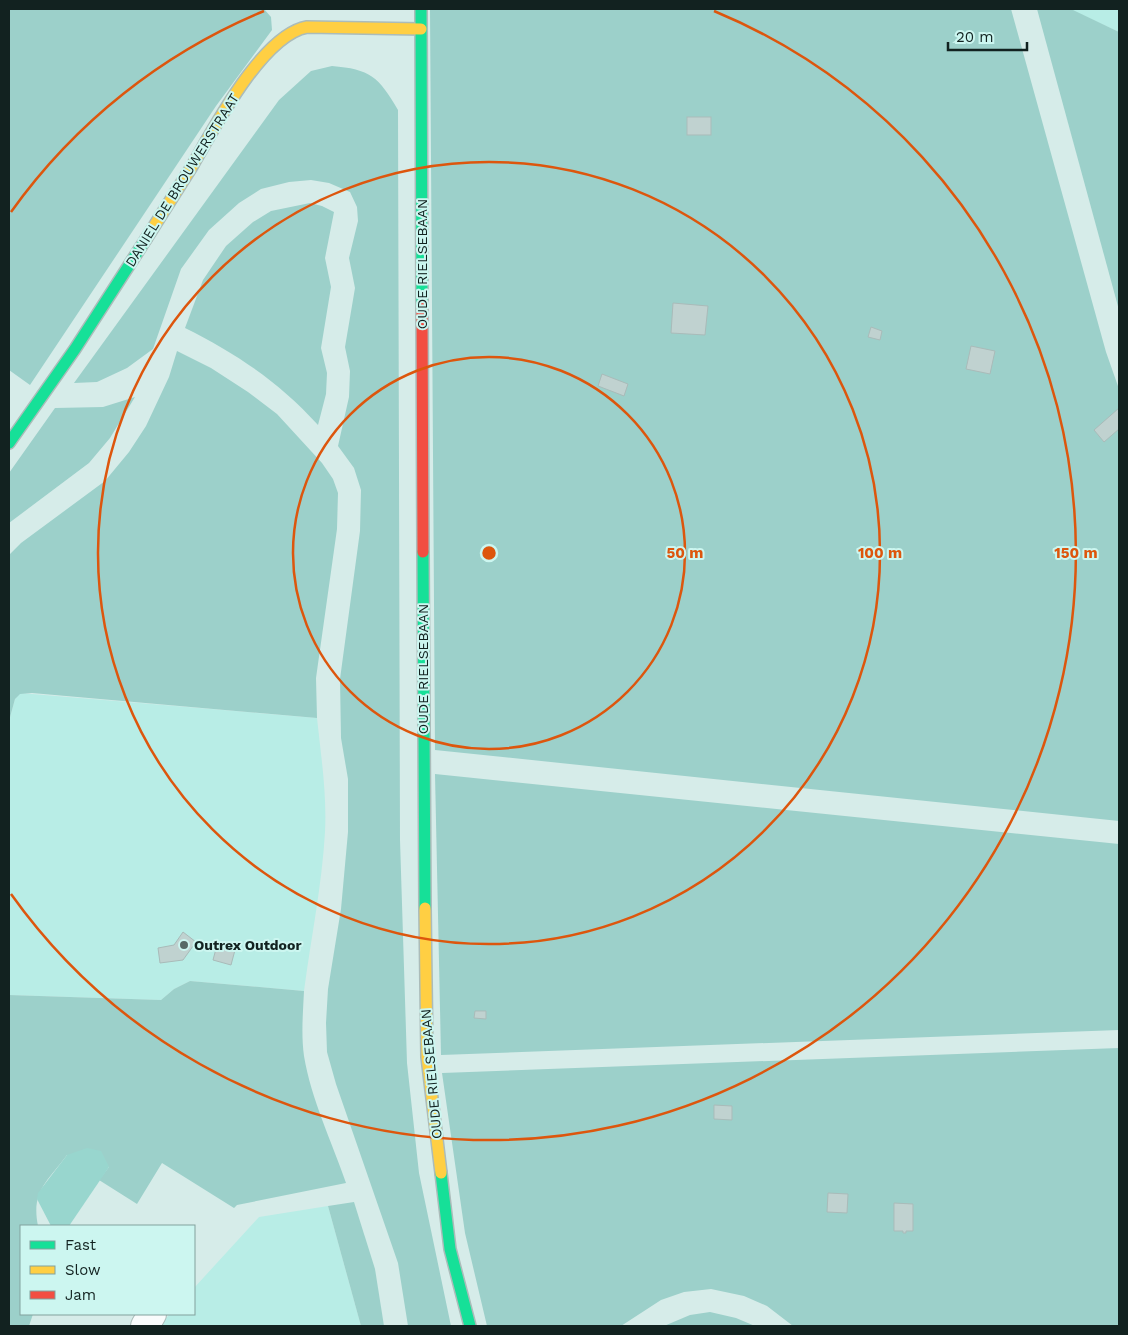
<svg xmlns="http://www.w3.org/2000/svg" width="1128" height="1335" font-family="'Work Sans',sans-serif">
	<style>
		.green { fill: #b8ede6 }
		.forest { fill: #9cd0ca }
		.water { fill: #98d6ce }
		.building { fill: #c0d2d0; stroke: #a9bbb9 }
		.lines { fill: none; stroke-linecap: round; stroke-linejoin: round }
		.street-casing { stroke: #abbcba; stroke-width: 30 }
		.fast-casing { stroke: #abbcba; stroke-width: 14 }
		.slow-casing { stroke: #abbcba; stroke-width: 14 }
		.jam-casing { stroke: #abbcba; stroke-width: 14 }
		.street { stroke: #f9fcfc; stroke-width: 28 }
		.fast { stroke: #16e098; stroke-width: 11 }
		.slow { stroke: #ffcf43; stroke-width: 11 }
		.jam { stroke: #f24e42; stroke-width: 11 }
		.ring { fill: none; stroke: #dd560d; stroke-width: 2.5 }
		.poi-dot { fill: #576966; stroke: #ccf6f0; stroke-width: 2 }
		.labels { text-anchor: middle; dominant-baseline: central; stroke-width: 4; stroke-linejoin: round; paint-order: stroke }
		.street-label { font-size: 14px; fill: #122220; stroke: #ccf6f0 }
		.poi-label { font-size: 14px; font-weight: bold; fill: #122220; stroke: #ccf6f0; text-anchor: start }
		.centre { fill: #dd560d; stroke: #ccf6f0; stroke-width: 2.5 }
		.ring-label { font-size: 15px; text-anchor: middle; font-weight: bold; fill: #dd560d; stroke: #ccf6f0; stroke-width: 4; stroke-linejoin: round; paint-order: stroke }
	</style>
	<rect width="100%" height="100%" fill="#d6ece9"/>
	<g class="green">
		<polygon points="1069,9 1119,9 1119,32"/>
		<path d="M20 693 317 718C321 756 327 794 325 832 322 885 311 938 304 991L190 981 174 989 161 1000 9 995V721L15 699Z"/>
		<polygon points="328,1206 361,1326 158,1326 170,1314 194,1314 194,1288 259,1217"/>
	</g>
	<g class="forest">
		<polygon points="9,9 264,9 271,17 272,30 216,106 30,385 9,370"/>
		<polygon points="430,9 1011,9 1106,352 1119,389 1119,821 435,750"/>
		<polygon points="1037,9 1073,10 1119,32 1119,310"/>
		<path d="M332 66C370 69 379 77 398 110L400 840 407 1063 419 1173 451 1326H408L398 1263 336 1084 327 1052 326 1023 328 989 341 909 348 832V779L341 738 340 679 360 531 361 490 354 468 338 446 349 397 350 371 345 347 355 288 349 258 358 221 357 207 350 192 329 183 311 180 289 182 261 189 239 203 209 230 181 269 153 349 127 368 97 382 74 383 279 100 311 71Z"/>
		<path d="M310 203 322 206 334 212 325 258 331 287 321 348 327 373 326 394 318 425C279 382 237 354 185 328L203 280 226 246 253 222 271 211Z"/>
		<polygon points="177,351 211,368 248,392 277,414 322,463 333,479 338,493 337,529 316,678 317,718 32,693 20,694 15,699 9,721 9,555 21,543 105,481 129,452 146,426 169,377"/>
		<polygon points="135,397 110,438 89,463 9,523 9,473 55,408 103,407"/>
		<polygon points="435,774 1119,844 1119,1030 441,1055"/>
		<path d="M190 981 304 991C303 1012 301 1035 304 1056 311 1099 332 1142 346 1183L237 1205 234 1208 162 1163 137 1204 99 1180 109 1167 67 1155C47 1182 31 1191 38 1226H21V1314H33L29 1326H9V995L161 1000 174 989Z"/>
		<polygon points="1119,1048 1119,1326 793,1326 767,1306 744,1296 711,1289 684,1292 661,1300 621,1326 487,1326 465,1233 442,1073"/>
		<polygon points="354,1202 375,1269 384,1326 361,1326 328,1206"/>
		<polygon points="710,1312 736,1318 755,1326 664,1326 690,1315"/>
	</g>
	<polygon class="water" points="87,1148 101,1151 109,1167 69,1226 51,1226 37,1199 38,1193 67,1155"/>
	<g class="building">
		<rect x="687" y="117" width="24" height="18"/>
		<polygon points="673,303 708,306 705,335 671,333"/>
		<polygon points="871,327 882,331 880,340 868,337"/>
		<polygon points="971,346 995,351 990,374 966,369"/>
		<polygon points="602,374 628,384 624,396 598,386"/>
		<polygon points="1119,408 1119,429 1104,442 1094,430"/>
		<polygon points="183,932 196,942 183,960 160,963 158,948 174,945"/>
		<polygon points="217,945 235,950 231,965 213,960"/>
		<polygon points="475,1011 486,1011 486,1019 474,1018"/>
		<polygon points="714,1105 732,1106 732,1120 714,1119"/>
		<polygon points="828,1193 848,1194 847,1213 827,1212"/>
		<polygon points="894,1203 913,1204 913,1231 906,1231 906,1233 903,1233 903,1231 894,1231"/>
	</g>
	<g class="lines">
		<g class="street-casing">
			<polyline id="street" points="145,1326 152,1314"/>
		</g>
		<g class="fast-casing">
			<g id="fast">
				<polyline points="421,9 422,308"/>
				<polyline points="9,443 75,349 146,239"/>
				<polyline points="423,552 425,908"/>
				<polyline points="441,1173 450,1249 470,1326"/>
			</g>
		</g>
		<g class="slow-casing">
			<g id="slow">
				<path d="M146 239C161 215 176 192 191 168 213 130 262 35 307 27L421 29"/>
				<polyline points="425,908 427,1057 441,1173"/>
			</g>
		</g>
		<g class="jam-casing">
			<polyline id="jam" points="422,308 423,552"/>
		</g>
		<use href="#street" class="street"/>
		<use href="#fast" class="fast"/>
		<use href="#slow" class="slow"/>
		<use href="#jam" class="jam"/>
	</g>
	<g class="ring">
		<circle cx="489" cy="553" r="196"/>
		<circle cx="489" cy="553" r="391"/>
		<path d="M11 212A587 587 0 0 1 264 11M714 11A587 587 0 1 1 11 894"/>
	</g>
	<circle class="poi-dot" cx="184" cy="945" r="5"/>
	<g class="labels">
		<g class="street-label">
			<text transform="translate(182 180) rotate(-58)">DANIEL DE BROUWERSTRAAT</text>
			<text transform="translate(422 264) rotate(-90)">OUDE RIELSEBAAN</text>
			<text transform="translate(423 669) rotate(-90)">OUDE RIELSEBAAN</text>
			<text transform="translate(431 1074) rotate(-95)">OUDE RIELSEBAAN</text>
		</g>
		<g class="poi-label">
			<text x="194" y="945">Outrex Outdoor</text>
		</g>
	</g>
	<circle cx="489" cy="553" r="8" class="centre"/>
	<g class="ring-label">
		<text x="685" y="558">50 m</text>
		<text x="880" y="558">100 m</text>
		<text x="1076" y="558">150 m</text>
	</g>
	<rect width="1128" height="1335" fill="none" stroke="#122220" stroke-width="20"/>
	<rect x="20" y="1225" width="175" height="90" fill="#ccf6f0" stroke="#82a19d"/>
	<rect x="30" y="1241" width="25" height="8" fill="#16e098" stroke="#82a19d"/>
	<text x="65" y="1250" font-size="15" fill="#122220">Fast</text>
	<rect x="30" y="1266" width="25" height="8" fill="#ffcf43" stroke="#82a19d"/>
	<text x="65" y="1275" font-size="15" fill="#122220">Slow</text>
	<rect x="30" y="1291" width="25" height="8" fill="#f24e42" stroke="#82a19d"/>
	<text x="65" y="1300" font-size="15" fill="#122220">Jam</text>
	<path d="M948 42v8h79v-8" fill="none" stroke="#122220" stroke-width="2.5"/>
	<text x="956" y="42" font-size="15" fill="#122220" stroke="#ccf6f0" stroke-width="4" paint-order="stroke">20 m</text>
</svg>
